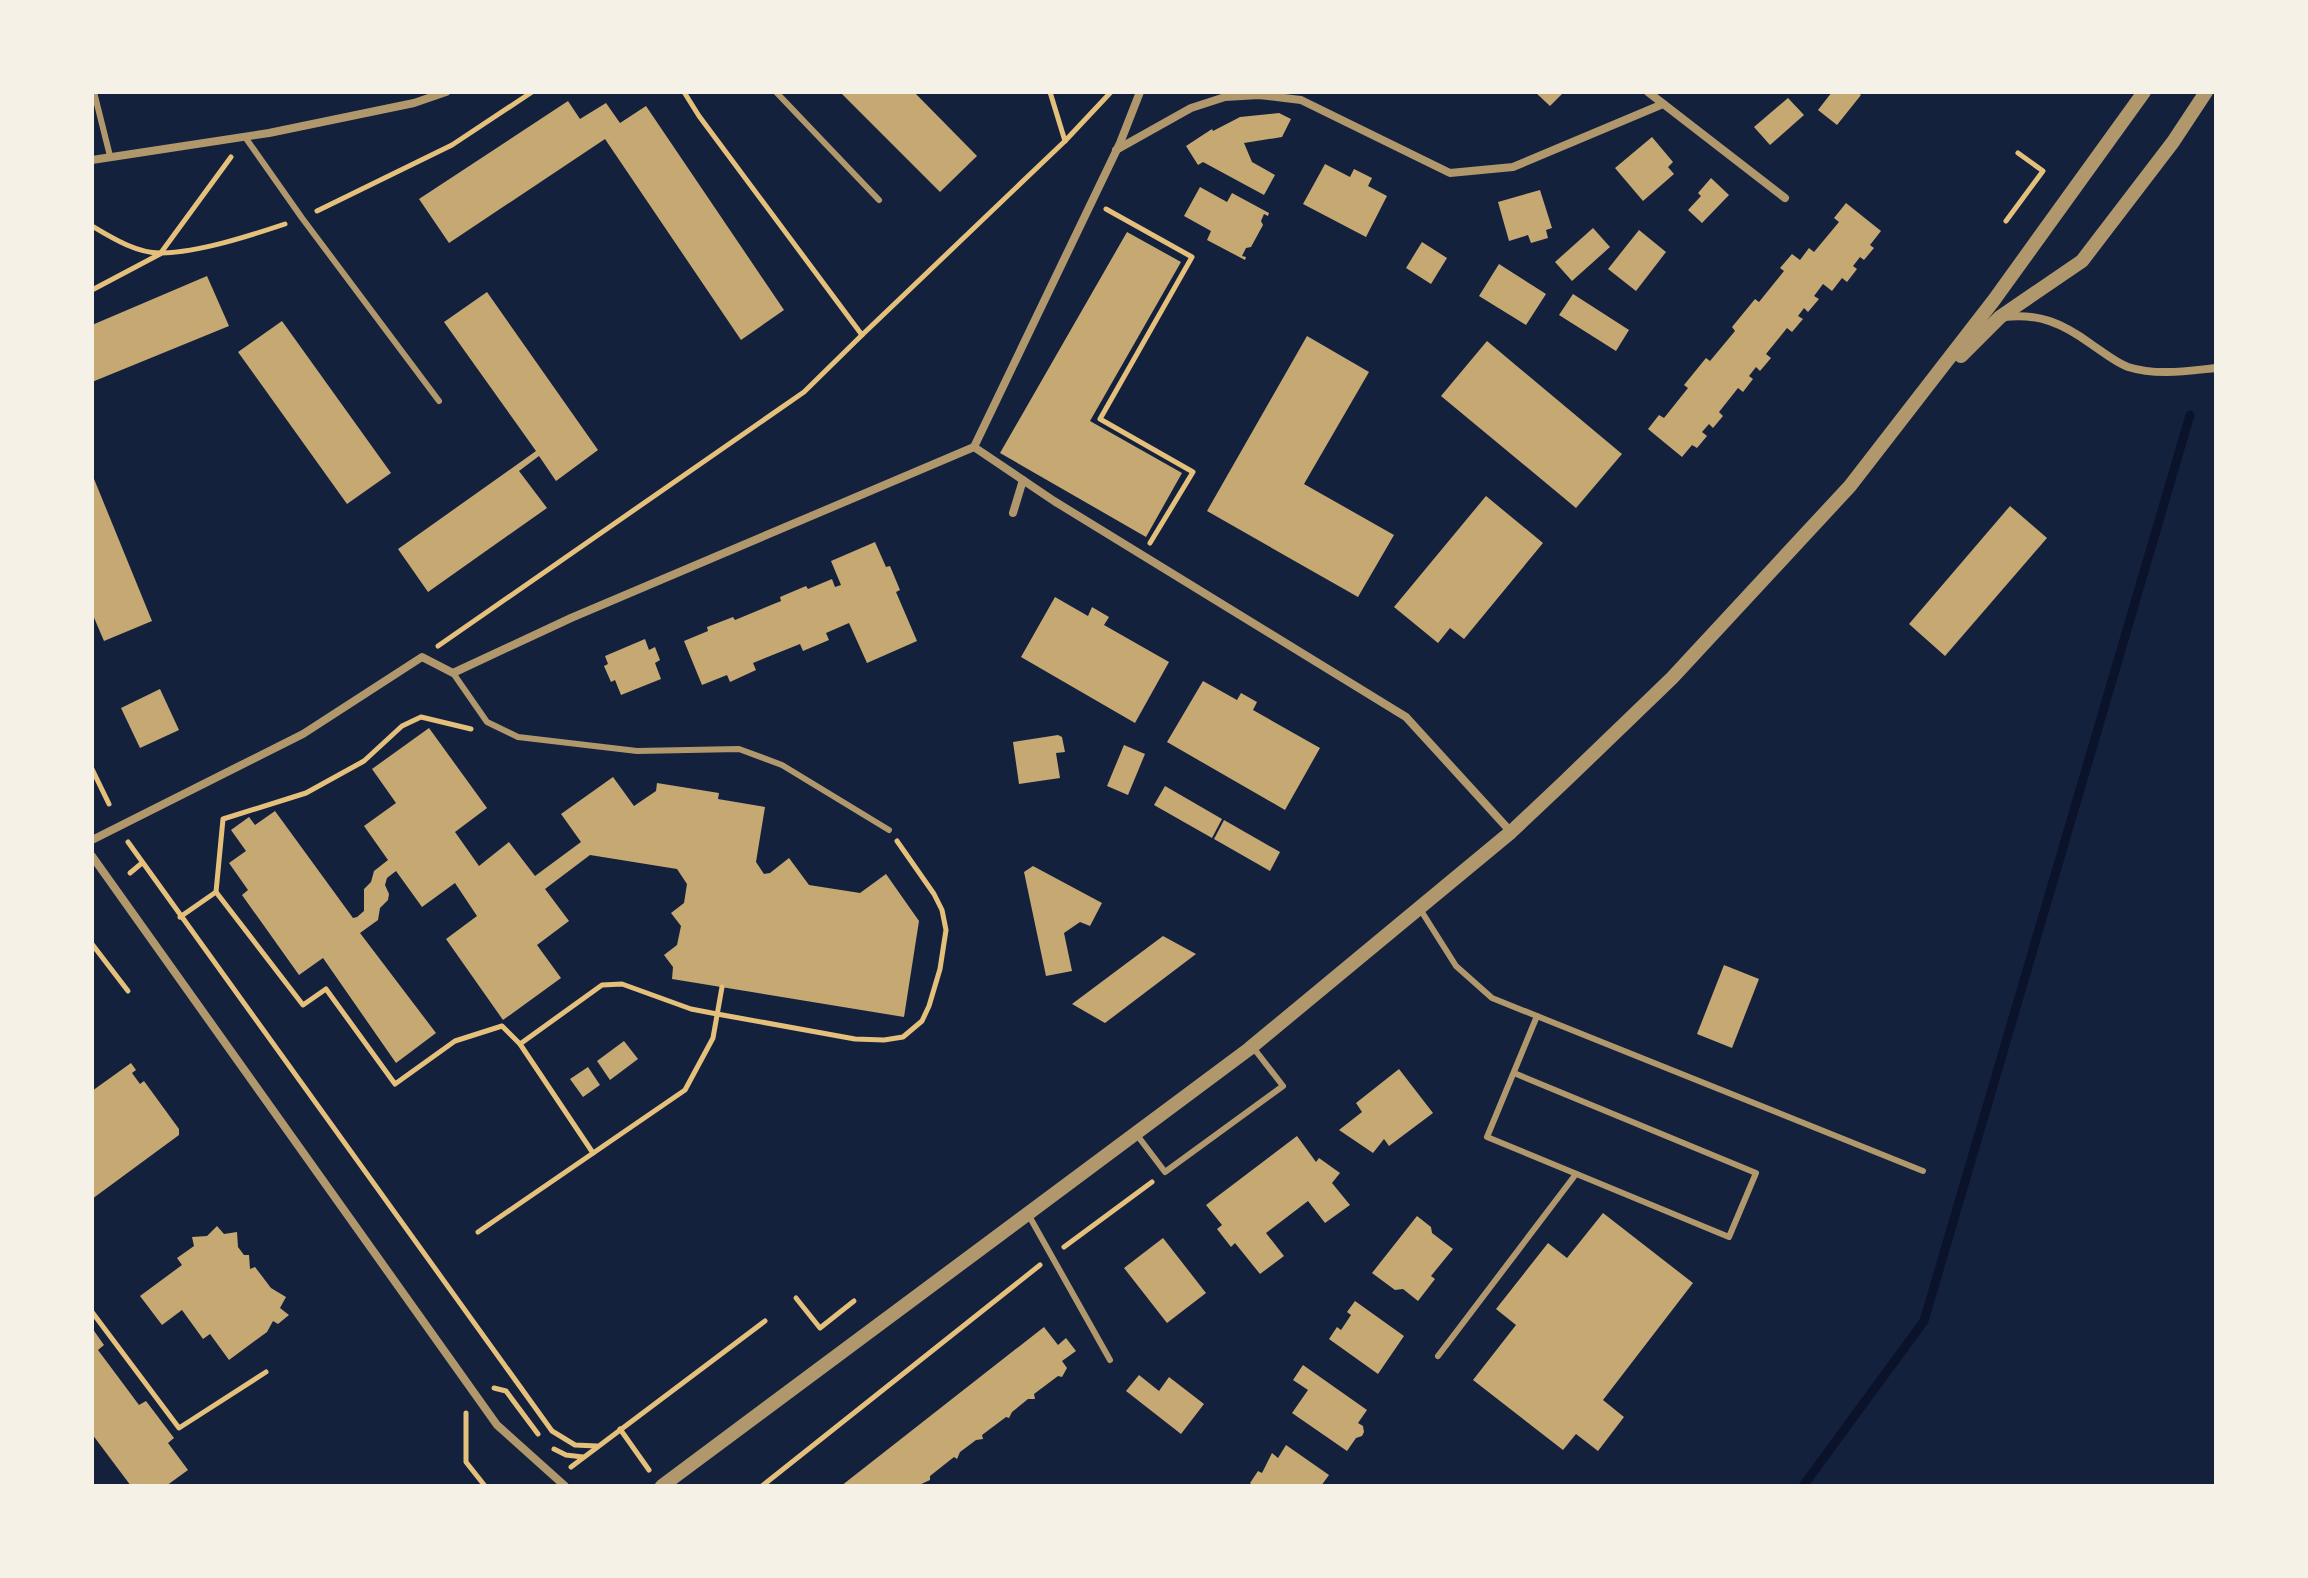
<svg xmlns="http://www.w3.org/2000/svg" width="2308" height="1578" font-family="'DM Sans',sans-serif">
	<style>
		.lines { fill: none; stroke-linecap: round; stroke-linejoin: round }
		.stream { stroke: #0b132b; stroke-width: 9 }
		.building { fill: #c6a872 }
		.path { stroke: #e5c07b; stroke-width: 5 }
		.service { stroke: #b1986c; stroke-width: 6 }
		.minor { stroke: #b1986c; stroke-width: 8 }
		.tertiary { stroke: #b1986c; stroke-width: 14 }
	</style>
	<rect width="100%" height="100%" fill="#14213d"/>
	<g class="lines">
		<polyline class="stream" points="1803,1486 1924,1321 2190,415"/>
	</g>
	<g class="building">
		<polygon points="840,92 914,92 977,156 940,192"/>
		<polygon points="1535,92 1564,92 1550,106"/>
		<polygon points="1832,92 1857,92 1861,95 1837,125 1818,110"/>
		<polygon points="1788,98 1804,115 1770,145 1754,127"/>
		<polygon points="568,101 580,119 606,103 620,123 646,106 784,310 741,340 605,139 449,243 419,199"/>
		<polygon points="1279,113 1291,119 1282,137 1244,143 1252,162 1275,175 1264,195 1203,162 1198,165 1186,146 1212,129 1213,131 1240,117"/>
		<polygon points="1652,137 1673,162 1668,167 1674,174 1643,201 1615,168"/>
		<polygon points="1325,164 1350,177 1354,169 1372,178 1368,186 1387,196 1366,237 1303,204"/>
		<polygon points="1711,178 1729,195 1702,223 1688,210 1701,196 1698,193"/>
		<polygon points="1200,187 1227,202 1232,193 1269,213 1268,216 1264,214 1261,221 1263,225 1251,247 1246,248 1242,256 1246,257 1245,260 1207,240 1211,231 1184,216"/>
		<polygon points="1540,190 1552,228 1546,230 1548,238 1531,243 1528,235 1509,241 1498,202"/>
		<polygon points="1846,203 1881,231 1870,245 1874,248 1864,260 1860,257 1853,266 1857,269 1847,282 1842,278 1832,291 1823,284 1814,296 1819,299 1808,312 1804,308 1798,316 1803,319 1792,332 1787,328 1766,354 1771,358 1760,371 1756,367 1749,376 1753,379 1743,392 1738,388 1719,412 1723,416 1713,428 1709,424 1702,432 1707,436 1697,448 1692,445 1682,457 1648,429 1659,415 1664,418 1688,388 1684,385 1706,358 1710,361 1735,331 1732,327 1755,299 1759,302 1784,271 1780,268 1792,254 1800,260 1809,248 1814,252 1839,222 1834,218"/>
		<polygon points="1593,228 1610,247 1572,281 1555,262"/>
		<polygon points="1639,230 1666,252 1636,291 1608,269"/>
		<polygon points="1127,232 1181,262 1090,421 1182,473 1146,537 1000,453"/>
		<polygon points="1422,242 1447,258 1431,284 1406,268"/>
		<polygon points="1499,264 1546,294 1526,325 1479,296"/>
		<polygon points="207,276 229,326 92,382 92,325"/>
		<polygon points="487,292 598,450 556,481 539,456 519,471 547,508 428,592 398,549 536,451 444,322"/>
		<polygon points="1573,294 1629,330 1616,351 1559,315"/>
		<polygon points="282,321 391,473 347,504 238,352"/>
		<polygon points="1307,336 1369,372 1304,484 1394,535 1358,597 1207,511"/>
		<polygon points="1487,341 1622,454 1576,508 1441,396"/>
		<polygon points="92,474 152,621 104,641 92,613"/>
		<polygon points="1486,496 1543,543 1464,639 1450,628 1438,643 1394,607"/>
		<polygon points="2010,506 2047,538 1945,656 1909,624"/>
		<polygon points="875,542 886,567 890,566 900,590 896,592 917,641 867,663 849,623 826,633 829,640 803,651 800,644 753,663 756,670 730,682 727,675 702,685 684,641 708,631 707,627 733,617 735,620 781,601 780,597 806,586 808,589 832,579 835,587 841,585 831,561"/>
		<polygon points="1055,597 1088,616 1092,607 1109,617 1104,625 1169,662 1135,723 1021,657"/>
		<polygon points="645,639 649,650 655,647 660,660 655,663 661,679 621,695 615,680 611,682 604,666 608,664 605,656"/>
		<polygon points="1203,681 1237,700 1241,693 1257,702 1253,710 1320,748 1285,810 1167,742"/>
		<polygon points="160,689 179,730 140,748 121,708"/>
		<polygon points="429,728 487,808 455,832 479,866 509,842 535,876 581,842 561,814 613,777 634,806 656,791 657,783 719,793 718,799 765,807 756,862 764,874 770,873 789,858 809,885 860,893 886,874 919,921 904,1017 672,979 673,967 664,955 677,945 681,926 671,913 684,903 687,884 677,869 590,855 545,889 569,921 537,945 561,978 503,1020 446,939 477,916 455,883 422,907 396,871 387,878 385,885 389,894 388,900 380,908 378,920 360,933 436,1033 396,1063 323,958 299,975 242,895 248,890 229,863 246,851 231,830 249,817 255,825 275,811 353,918 357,917 364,911 364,889 371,882 374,871 388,860 364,826 396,803 372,769"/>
		<polygon points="1058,735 1062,737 1065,752 1056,753 1060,778 1019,784 1013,742"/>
		<polygon points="1124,745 1145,754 1128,795 1107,786"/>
		<polygon points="1165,786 1222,819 1212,838 1154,805"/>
		<polygon points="1224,820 1280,852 1270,871 1214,839"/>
		<polygon points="1033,866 1102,903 1090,926 1080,922 1064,933 1072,971 1046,976 1024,872"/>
		<polygon points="1163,936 1196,954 1105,1023 1072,1004"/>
		<polygon points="1724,965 1759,979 1732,1048 1697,1034"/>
		<polygon points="624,1041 638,1059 610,1080 597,1061"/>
		<polygon points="131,1063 136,1070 132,1073 140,1084 144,1081 179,1129 179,1135 92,1199 92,1091"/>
		<polygon points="588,1067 600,1085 583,1097 570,1079"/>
		<polygon points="1399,1069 1433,1113 1389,1146 1384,1139 1373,1153 1339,1130 1362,1112 1356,1103"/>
		<polygon points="1297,1136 1316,1162 1319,1158 1340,1173 1332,1183 1350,1205 1325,1223 1308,1201 1266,1233 1284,1256 1260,1274 1235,1243 1231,1247 1217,1229 1222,1225 1206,1205"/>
		<polygon points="1603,1213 1693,1283 1603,1400 1624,1417 1598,1451 1576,1434 1563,1450 1473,1380 1516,1325 1496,1309 1548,1243 1567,1258"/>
		<polygon points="1417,1216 1431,1227 1432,1233 1453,1249 1431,1276 1435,1279 1418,1301 1403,1289 1395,1290 1372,1273"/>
		<polygon points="217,1226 224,1234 237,1232 238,1247 244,1255 249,1255 250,1269 255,1267 271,1288 286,1297 280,1308 289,1315 278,1324 273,1321 267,1332 229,1360 210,1334 203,1339 182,1310 162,1325 140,1296 182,1265 177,1258 194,1246 192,1237 207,1236"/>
		<polygon points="1163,1238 1206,1293 1167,1323 1124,1268"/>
		<polygon points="1355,1301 1404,1336 1378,1374 1329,1339 1337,1327 1341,1330 1351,1315 1347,1312"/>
		<polygon points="1044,1327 1058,1345 1066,1338 1076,1351 1062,1361 1067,1368 1062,1377 1058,1376 1034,1394 1035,1399 1028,1399 1012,1412 1009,1418 1006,1417 982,1435 983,1439 976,1440 960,1452 957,1459 954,1457 930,1476 930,1480 917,1486 841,1486"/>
		<polygon points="92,1328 104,1345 98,1350 139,1405 146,1401 174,1438 168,1443 188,1470 166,1486 131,1486 92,1434"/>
		<polygon points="1303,1365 1367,1410 1358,1423 1363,1426 1364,1432 1362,1436 1356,1438 1347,1451 1292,1413 1308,1390 1293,1380"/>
		<polygon points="1139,1375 1159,1391 1169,1377 1204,1404 1181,1434 1126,1391"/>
		<polygon points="1286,1445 1329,1475 1321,1486 1253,1486 1250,1483 1258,1471 1262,1473 1272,1453 1278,1458"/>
	</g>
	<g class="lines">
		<g class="path">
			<polyline points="684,92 699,116 862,335 1065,141 1111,92"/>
			<polyline points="1050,92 1065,141"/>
			<polyline points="1106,209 1192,257 1100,419 1193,472 1150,543"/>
			<polyline points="317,211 452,145 532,92"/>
			<polyline points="2006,221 2043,171 2018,153"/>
			<path d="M92 226C112 238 138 254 162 253 200 252 249 236 285 224"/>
			<polyline points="92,290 160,254 231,157"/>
			<polyline points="438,646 804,392 862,335"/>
			<polyline points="471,729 421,717 402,726 364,761 306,793 223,819 216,892 303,1005 326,989 395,1084 455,1041 502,1026 520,1044"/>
			<polyline points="92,769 109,804"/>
			<polyline points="128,842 552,1431 575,1445 597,1446"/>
			<polyline points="130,873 142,863"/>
			<polyline points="180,917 216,892"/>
			<polyline points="92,944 128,991"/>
			<polyline points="593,1153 520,1044 602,985 622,984 691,1009 717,1014 855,1039 884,1040 903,1037 922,1021 929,1006 940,969 946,930 942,910 934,894 897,841"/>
			<polyline points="478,1232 685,1090 713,1038 722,987"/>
			<polyline points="1064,1247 1152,1182"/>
			<polyline points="796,1298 820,1328 854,1301"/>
			<polyline points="92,1312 179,1428 266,1372"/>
			<polyline points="494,1388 506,1391 538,1434"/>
			<polyline points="466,1413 466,1462 485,1486"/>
			<polyline points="620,1429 649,1470"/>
			<polyline points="554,1449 566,1455 583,1457"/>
			<polyline points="571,1467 765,1321"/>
			<polyline points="762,1486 1040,1265"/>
		</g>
		<g class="service">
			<polyline points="94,92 110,156"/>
			<polyline points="776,92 879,200"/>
			<polyline points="245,137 302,218 439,401"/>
			<polyline points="453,673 487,722 518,737 637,751 739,749 782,765 889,830"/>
			<polyline points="1420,909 1456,966 1492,998 1923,1171"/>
			<polyline points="1514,1073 1756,1173 1729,1237 1487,1137 1537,1016"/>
			<polyline points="1137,1135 1165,1172 1283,1086 1252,1046"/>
			<polyline points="1028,1214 1110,1360"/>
			<polyline points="1438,1356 1576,1174"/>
		</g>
		<g class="minor">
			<polyline points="1648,92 1785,198"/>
			<polyline points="1116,150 1191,108 1225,97 1259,95 1301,100 1450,173 1513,167 1663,104"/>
			<polyline points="92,160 269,133 414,103 446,92"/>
			<path d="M2004 317C2039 313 2062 323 2091 344 2103 352 2115 362 2128 367 2157 376 2187 371 2216 368"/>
			<polyline points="974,447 1054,501 1406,717 1511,832"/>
			<polyline points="1013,513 1023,480"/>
			<polyline points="92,840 303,734 422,657 453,673 571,618 974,447 1120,143 1140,92"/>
			<polyline points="92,856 497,1425 565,1486"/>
		</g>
		<g class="tertiary">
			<polyline points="1961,356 2000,317 2082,261 2173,142 2206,92"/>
			<polyline points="662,1486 1249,1049 1511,832 1563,783 1672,678 1850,486 1994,300 2144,92"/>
		</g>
	</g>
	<rect width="2308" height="1578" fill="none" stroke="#f6f1e7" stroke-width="188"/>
</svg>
